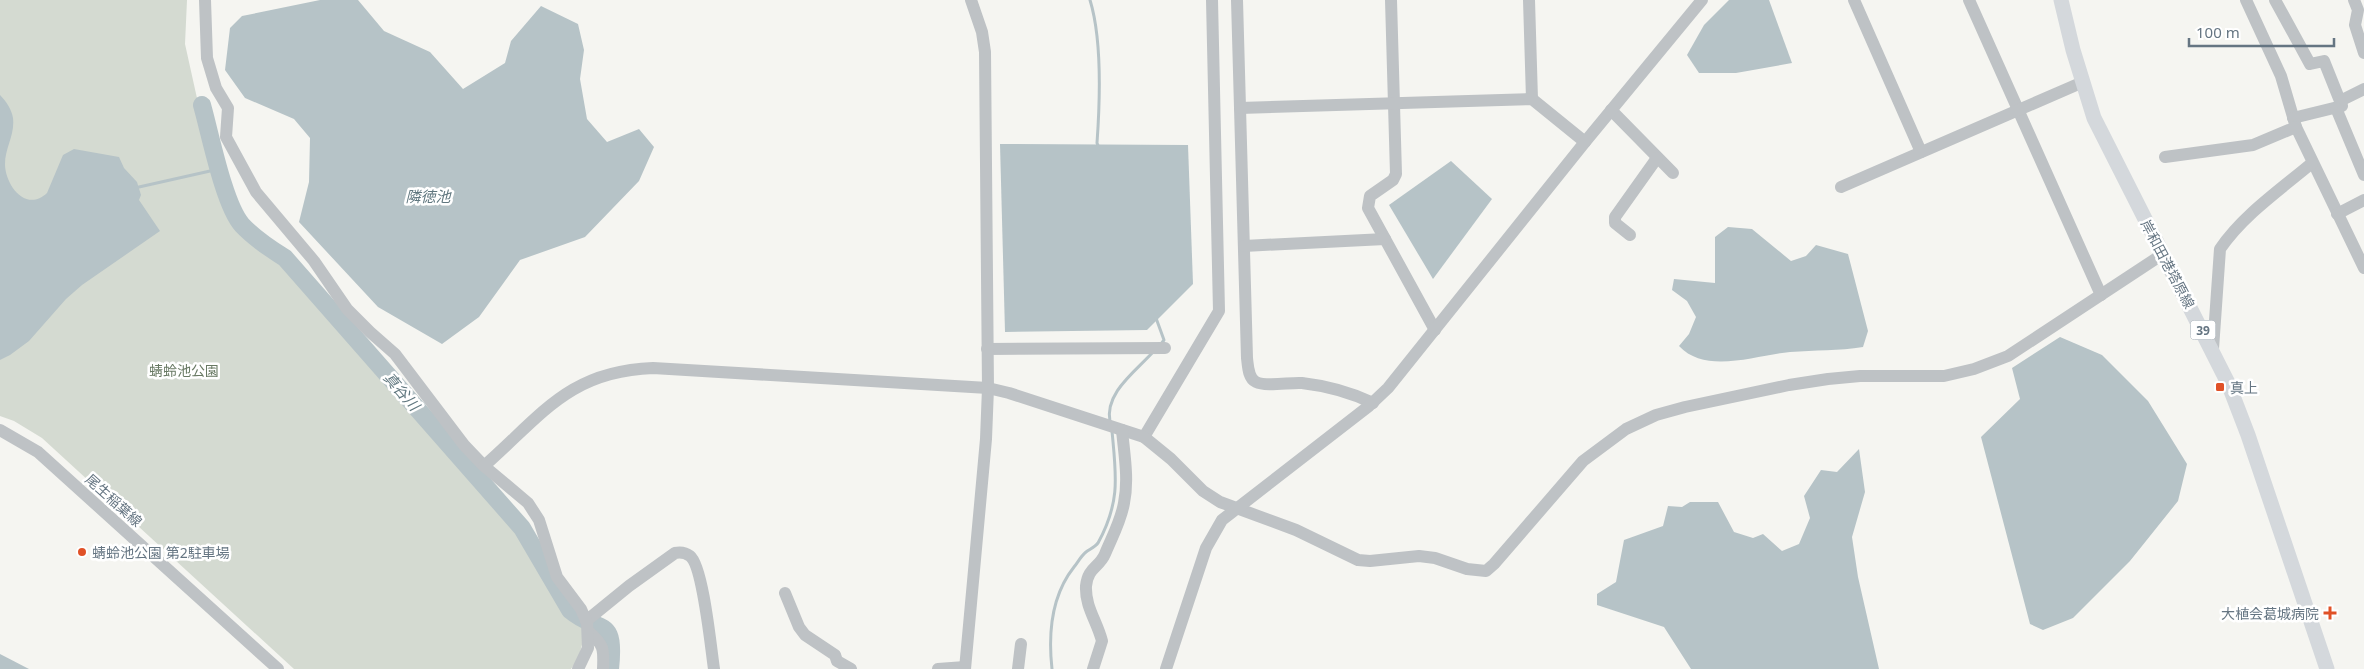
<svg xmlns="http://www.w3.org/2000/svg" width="2364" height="669" font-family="'Noto Sans','Noto Sans JP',sans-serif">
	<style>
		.green { fill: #d4dad1 }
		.water { fill: #b6c3c7 }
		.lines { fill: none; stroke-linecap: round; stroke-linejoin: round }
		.stream { stroke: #b6c3c7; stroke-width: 3 }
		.river { stroke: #b6c3c7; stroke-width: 18 }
		.minor { stroke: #bec2c5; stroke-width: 12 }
		.major { stroke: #d4d8dc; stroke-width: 15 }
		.poi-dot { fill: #e05127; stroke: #fff; stroke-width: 2 }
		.labels { text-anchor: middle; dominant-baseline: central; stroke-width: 5; stroke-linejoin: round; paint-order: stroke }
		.shield { fill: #fff; stroke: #939ea8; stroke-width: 1 }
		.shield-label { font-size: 12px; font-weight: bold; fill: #657582 }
		.street-label { font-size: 14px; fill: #657582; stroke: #fff }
		.park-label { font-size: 14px; fill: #687963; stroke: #fff }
		.poi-label { font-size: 14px; fill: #657582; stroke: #fff; text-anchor: start }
		.water-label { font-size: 15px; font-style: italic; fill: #60777f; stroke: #fff }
	</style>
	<rect width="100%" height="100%" fill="#f5f5f1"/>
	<path class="green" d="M0 0H187L185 44 210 157 222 195 227 210 238 227 283 261 520 531 561 604 567 612 581 622C585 640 582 654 571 669H294L42 438 14 421 0 416Z"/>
	<g class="water">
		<polygon points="320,0 358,0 384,31 430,52 463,89 505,63 511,41 541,6 578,24 584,50 580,79 587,119 607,142 639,129 654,147 639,181 585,237 520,260 479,317 442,344 378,307 299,222 309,182 310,138 294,119 245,98 225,70 230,28 242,16"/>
		<polygon points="1729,0 1769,0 1792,63 1736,73 1699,73 1687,55 1704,25"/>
		<path d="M0 95C6 101 12 110 13 118 15 135 5 148 5 164 5 185 26 213 47 193L63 155 74 149 119 157 124 168 137 182 141 195 139 200 160 231 82 285 66 299 29 341 10 355 0 360Z"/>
		<polygon points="1000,144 1188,145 1193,284 1147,330 1005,332"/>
		<polygon points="1451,161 1492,199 1433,279 1389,205"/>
		<path d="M1728 227 1752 229 1791 261 1806 256 1816 245 1848 254 1868 331 1863 347C1839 351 1815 350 1790 352 1756 355 1706 375 1679 346L1689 334 1696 317 1687 301 1672 290 1674 279 1715 283V237Z"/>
		<polygon points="2060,337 2102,355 2148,401 2187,464 2178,501 2130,561 2073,618 2043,630 2030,624 1981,437 2020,399 2012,368"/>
		<polygon points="1859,449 1865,492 1852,537 1858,577 1879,669 1691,669 1664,627 1597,605 1597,594 1616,582 1624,540 1663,526 1668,506 1682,507 1690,502 1718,502 1734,532 1753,538 1763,534 1782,551 1799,544 1810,518 1804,496 1821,470 1837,472"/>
		<polygon points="0,654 29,669 0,669"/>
	</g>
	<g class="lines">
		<g class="stream">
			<path d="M1090 0C1102 39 1100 101 1097 143L1099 148"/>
			<polyline points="139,187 219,169"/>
			<polyline points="1156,318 1164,340 1161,344"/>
			<path d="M1110 422C1104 393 1136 371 1153 352"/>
			<path d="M1052 669C1048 633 1051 596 1074 567 1078 562 1081 556 1086 552 1090 549 1095 547 1098 543 1121 501 1116 475 1112 431"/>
		</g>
		<path class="river" d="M202 105C210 133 224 205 242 225 254 238 269 248 285 258L522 528 570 610C600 635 616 615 610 669"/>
		<g class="minor">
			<polyline points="205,0 207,58 216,88 228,108 226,137 256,192 314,261 347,309 370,332 395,354 464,445 484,466"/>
			<path d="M1237 0 1247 358C1248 366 1248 378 1256 382 1266 387 1291 382 1302 383 1328 386 1350 392 1373 403"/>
			<polyline points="1391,0 1396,174 1393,180 1370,196 1368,208 1435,330"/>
			<polyline points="1529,0 1532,99"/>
			<polyline points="1854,0 1921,152"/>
			<polyline points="1969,0 2101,295"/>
			<polyline points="2246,0 2281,76 2296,127 2364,268"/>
			<polyline points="2275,0 2310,64 2324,61 2342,106 2293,118"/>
			<polyline points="2354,0 2358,10 2355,25 2364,53"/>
			<polyline points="2340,101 2364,89"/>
			<polyline points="1240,108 1532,99 1585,142"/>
			<polyline points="2336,108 2364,175"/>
			<polyline points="1611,110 1673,173"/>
			<polyline points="2165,157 2253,145 2296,127"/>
			<polyline points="1841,187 2083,82"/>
			<polyline points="2337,214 2364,200"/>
			<polyline points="1630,235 1615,223 1615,217 1657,158"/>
			<polyline points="1244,246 1385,239"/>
			<polyline points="987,349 1165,348"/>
			<path d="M2213 349 2220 249C2243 215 2281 189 2312 163"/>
			<polyline points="0,430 38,452 278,669"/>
			<polyline points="1144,437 1219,311 1212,0"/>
			<polyline points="785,593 799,627 805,635 835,655 837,661 851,669"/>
			<path d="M586 621 629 586 675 553C680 552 686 553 690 556 703 566 711 649 714 669"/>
			<path d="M588 631C604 645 604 648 603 669"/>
			<path d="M578 669 588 648 587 623 581 609 557 577 539 520 528 503 484 466C542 415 569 371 653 368L988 388 1009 393 1144 437 1171 459 1203 491 1220 502 1296 530 1358 560 1370 561 1419 556 1435 558 1467 569 1486 571 1494 564 1583 461 1626 429 1656 415 1685 407 1789 385 1828 379 1860 376H1944L1974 369 2008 356 2163 254"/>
			<polyline points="938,669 965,667"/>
			<polyline points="965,669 986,439 988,388 985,52 982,32 971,0"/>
			<polyline points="1018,669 1021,644"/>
			<path d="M1093 669 1102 641C1097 621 1085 607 1086 586 1088 567 1099 568 1105 554 1112 537 1121 521 1124 503 1129 479 1124 453 1122 430"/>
			<polyline points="1166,669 1206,548 1222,520 1369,406 1388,388 1585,142 1702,0"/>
		</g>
		<polyline class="major" points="2061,0 2073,50 2094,118 2228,383 2248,435 2327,669"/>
	</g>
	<g class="poi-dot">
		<rect x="2215" y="382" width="10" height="10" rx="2.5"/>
		<circle cx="82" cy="552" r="5"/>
		<path d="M2327.5 605.5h5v5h5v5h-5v5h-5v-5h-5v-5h5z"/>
	</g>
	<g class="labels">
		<rect class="shield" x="2190.5" y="320.5" width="25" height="19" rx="4"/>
		<g class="shield-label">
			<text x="2203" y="330">39</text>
		</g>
		<g class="street-label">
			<text transform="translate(2168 264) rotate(62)">岸和田港塔原線</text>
			<text transform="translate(114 500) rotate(42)">尾生稲葉線</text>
		</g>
		<g class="park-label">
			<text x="184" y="370">蜻蛉池公園</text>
		</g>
		<g class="poi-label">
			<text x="2230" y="387">真上</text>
			<text x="92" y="552">蜻蛉池公園 第2駐車場</text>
			<text x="2319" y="613" text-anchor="end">大植会葛城病院</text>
		</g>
		<g class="water-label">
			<text x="428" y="196">隣徳池</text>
			<text transform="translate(402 391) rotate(49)">真谷川</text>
		</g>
	</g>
	<path d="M2189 38v8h145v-8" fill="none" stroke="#657582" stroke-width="2.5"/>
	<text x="2196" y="38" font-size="15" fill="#657582" stroke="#ffffff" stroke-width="4" paint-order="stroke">100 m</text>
</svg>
